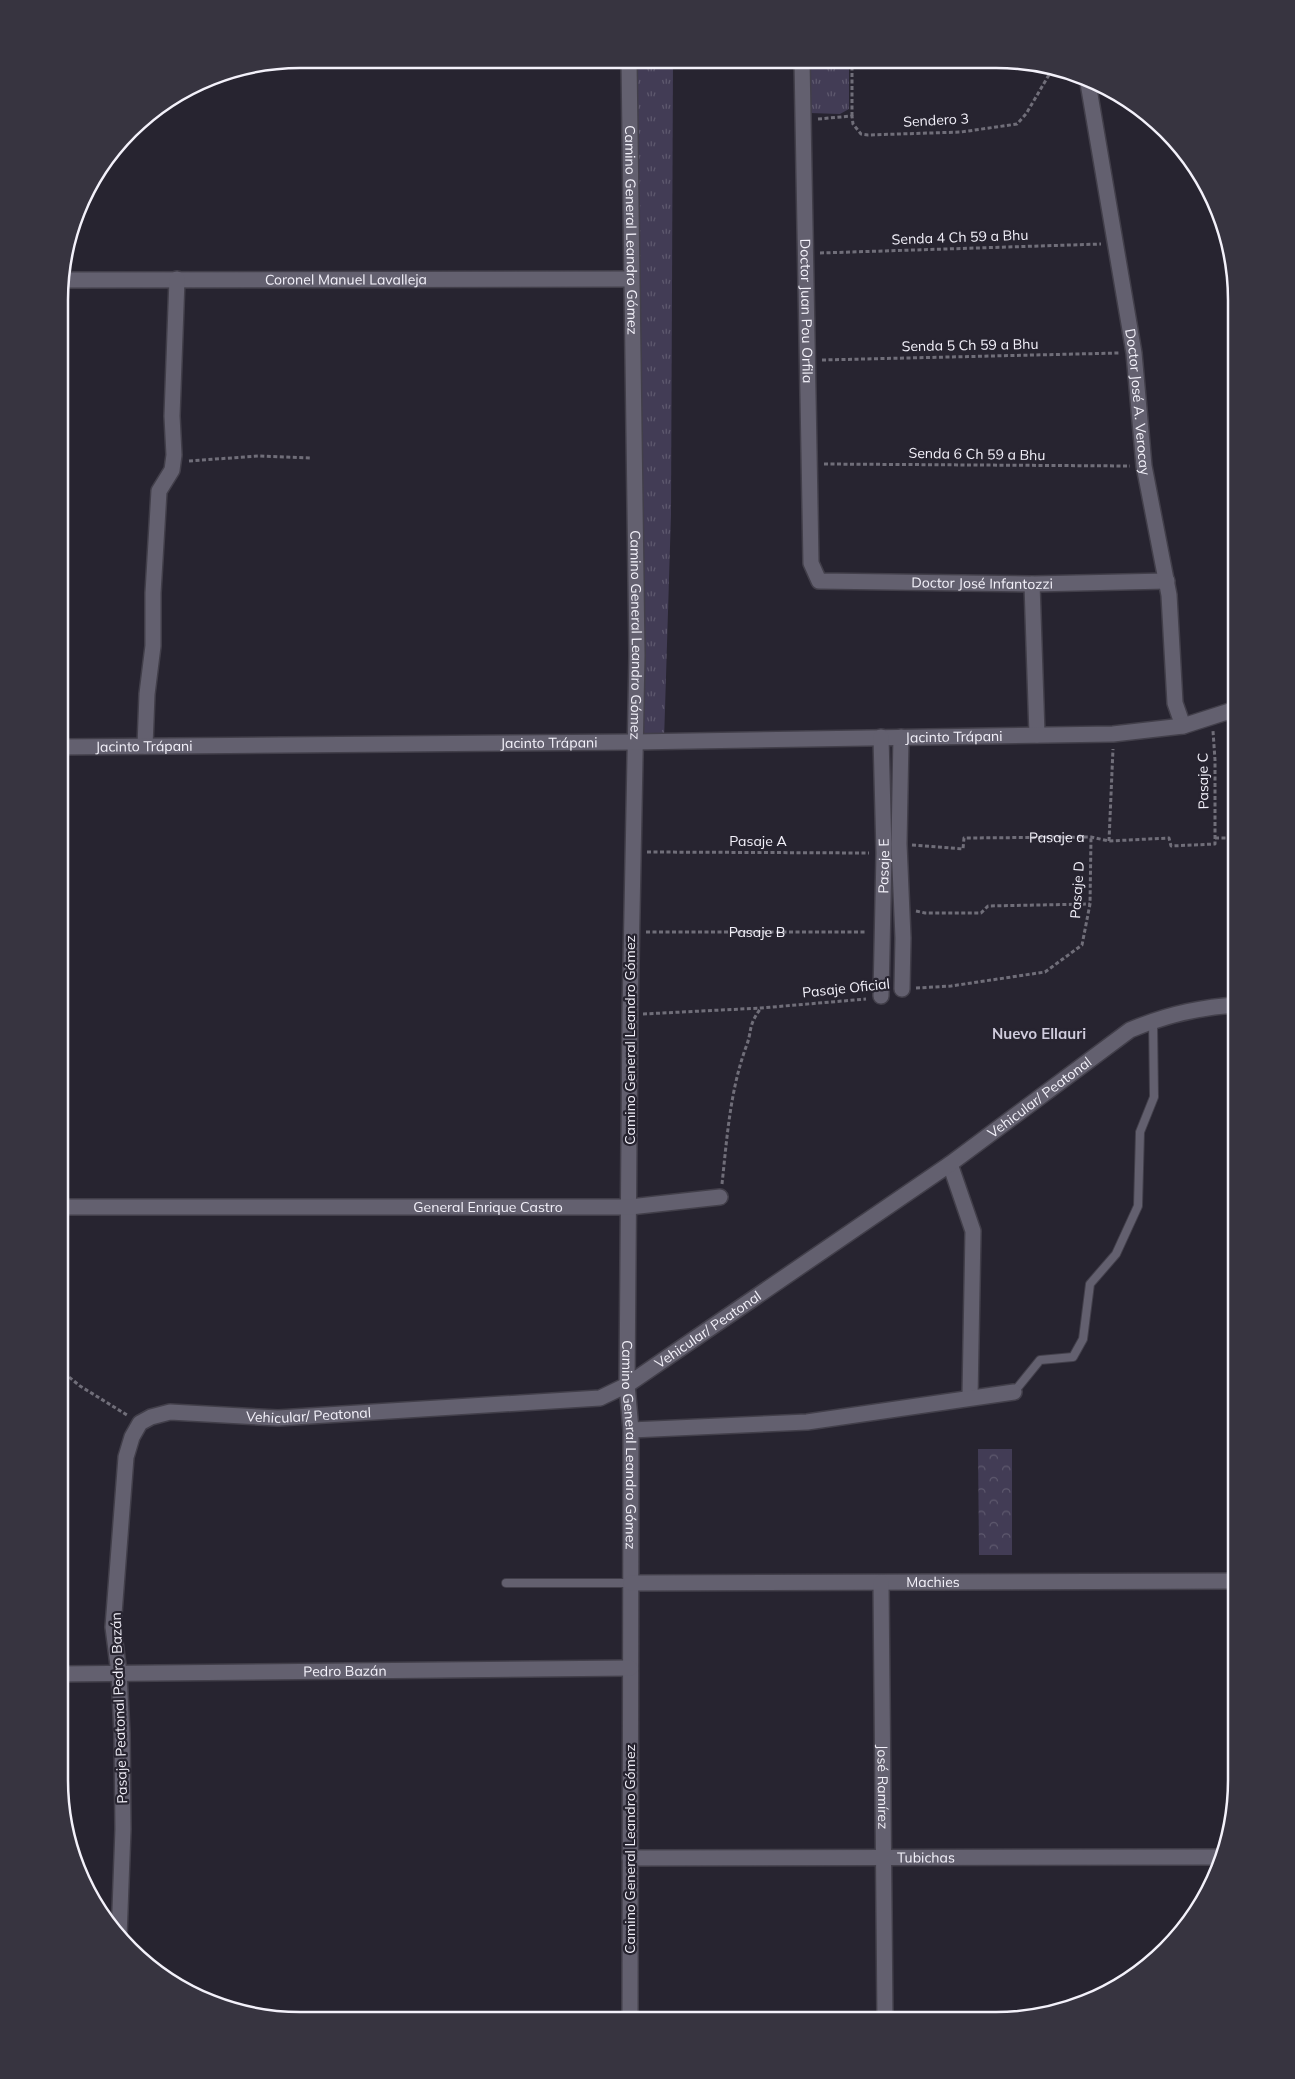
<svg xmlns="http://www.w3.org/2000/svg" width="1295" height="2079" font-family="Mulish,sans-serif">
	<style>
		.grass { fill: url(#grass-tufts) }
		.forest { fill: url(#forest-crowns) }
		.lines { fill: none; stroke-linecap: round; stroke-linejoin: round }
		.service-casing { stroke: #423f4a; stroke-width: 10 }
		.minor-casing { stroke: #423f4a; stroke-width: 18 }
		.path { stroke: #706e79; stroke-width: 3; stroke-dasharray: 4 2.5; stroke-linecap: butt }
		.service { stroke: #63606f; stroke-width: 8 }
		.minor { stroke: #63606f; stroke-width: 15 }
		.labels { text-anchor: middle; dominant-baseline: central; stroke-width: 4.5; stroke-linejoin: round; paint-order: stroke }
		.street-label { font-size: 14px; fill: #f3f1fa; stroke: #272430 }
		.neighbourhood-label { font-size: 15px; font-weight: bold; fill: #d0ccdd; stroke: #272430 }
		.rim { fill: none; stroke: #f3f1fa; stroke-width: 2.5 }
	</style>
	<defs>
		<pattern id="grass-tufts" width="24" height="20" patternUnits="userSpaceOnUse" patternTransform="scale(1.25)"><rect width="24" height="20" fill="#423c55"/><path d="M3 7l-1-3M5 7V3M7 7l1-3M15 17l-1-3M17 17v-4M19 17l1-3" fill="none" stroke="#5e596e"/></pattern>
		<pattern id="forest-crowns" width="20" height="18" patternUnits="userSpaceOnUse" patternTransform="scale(1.25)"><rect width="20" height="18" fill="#423c55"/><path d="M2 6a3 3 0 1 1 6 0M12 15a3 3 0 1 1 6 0" fill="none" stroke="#5e596e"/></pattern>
	</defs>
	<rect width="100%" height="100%" fill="#272430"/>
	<g class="grass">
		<polygon points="629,60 673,60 671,514 664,741 634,742"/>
		<polygon points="811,60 849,60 849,109 840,114 810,113"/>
	</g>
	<polygon class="forest" points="978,1449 1012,1449 1012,1555 979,1555"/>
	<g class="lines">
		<g class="service-casing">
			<g id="service">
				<polyline points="1014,1392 1040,1360 1073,1357 1083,1339 1090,1284 1116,1254 1138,1206 1140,1132 1154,1097 1153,1020"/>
				<polyline points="506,1583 631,1583"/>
			</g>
		</g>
		<g class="minor-casing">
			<g id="minor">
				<path id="s3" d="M629 60 637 655 630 1015 627 1385 631 1430 630 2019"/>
				<path id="s4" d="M802 60 811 563 819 581 1032 584 1167 581"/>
				<path id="s5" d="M1087 77 1134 353 1144 466 1169 595 1175 703 1183 726"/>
				<path id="s6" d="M61 280 630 279"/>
				<polyline points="1032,584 1037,735"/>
				<polyline points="901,737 899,844 903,938 902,989"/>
				<polyline points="145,746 147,694 153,646 153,593 159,491 172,470 174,455 172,416 177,279"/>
				<path id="s7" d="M60 747 634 742 1113 734 1183 726 1236 709"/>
				<path id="s8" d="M881 996 884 853 881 737"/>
				<polyline points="950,1164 973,1231 970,1397"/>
				<path id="s9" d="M60 1207H630L720 1197"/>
				<polyline points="631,1430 807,1422 1014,1392"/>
				<path id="s10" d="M631 1583 1236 1581"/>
				<path id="s11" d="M881 1583 885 2020"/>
				<path id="s12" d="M59 1674 630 1668"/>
				<path id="s13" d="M630 1858 1221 1857"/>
				<path id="s14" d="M119 1937 123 1829 122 1734 119 1673 113 1627 126 1457 132 1437 140 1423 151 1417 170 1412 278 1418 600 1398 627 1385 950 1164 1130 1030C1163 1016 1200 1007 1236 1005"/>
			</g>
		</g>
		<g class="path">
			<polyline points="852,116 852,60"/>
			<polyline points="818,119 852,116 853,124 861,134 868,135 961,132 1017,124 1026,114 1053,68"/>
			<polyline points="820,253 1101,244"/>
			<polyline points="822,360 1119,353"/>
			<polyline points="189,461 258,456 310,458"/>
			<polyline points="824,464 1130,466"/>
			<polyline points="1215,838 1236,838"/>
			<polyline points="1109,841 1113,749"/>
			<path id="s1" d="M912 845 963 849 964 838 1091 837 1109 841 1169 838 1171 846 1215 844V760L1213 731"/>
			<polyline points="647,852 869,853"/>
			<polyline points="916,911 925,913 981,913 988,906 1090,904"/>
			<path id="s2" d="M646 932H867"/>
			<polyline points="916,988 951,986 1045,972 1082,945 1090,904 1091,837"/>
			<polyline points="643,1014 761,1008 866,999"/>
			<path d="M722 1184C727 1138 730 1091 746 1047 753 1029 747 1027 761 1008"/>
			<polyline points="59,1369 80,1386 127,1415"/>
		</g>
		<use href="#service" class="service"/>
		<use href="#minor" class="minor"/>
	</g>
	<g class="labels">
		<g class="street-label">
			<text transform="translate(936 120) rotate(-3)">Sendero 3</text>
			<text stroke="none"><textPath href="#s3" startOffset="170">Camino General Leandro Gómez</textPath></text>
			<text transform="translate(960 237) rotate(-2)">Senda 4 Ch 59 a Bhu</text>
			<text stroke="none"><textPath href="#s6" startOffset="285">Coronel Manuel Lavalleja</textPath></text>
			<text stroke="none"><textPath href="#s4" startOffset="251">Doctor Juan Pou Orfila</textPath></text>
			<text transform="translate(970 345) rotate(-1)">Senda 5 Ch 59 a Bhu</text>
			<text stroke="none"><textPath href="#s5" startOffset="329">Doctor José A. Verocay</textPath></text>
			<text transform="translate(977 454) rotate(1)">Senda 6 Ch 59 a Bhu</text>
			<text stroke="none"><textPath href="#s4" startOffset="686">Doctor José Infantozzi</textPath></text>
			<text stroke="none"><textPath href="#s3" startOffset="575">Camino General Leandro Gómez</textPath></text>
			<text stroke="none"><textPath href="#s7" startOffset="894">Jacinto Trápani</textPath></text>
			<text stroke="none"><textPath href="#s7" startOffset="489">Jacinto Trápani</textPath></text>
			<text stroke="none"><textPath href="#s7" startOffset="84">Jacinto Trápani</textPath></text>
			<text transform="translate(1203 781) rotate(-91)">Pasaje C</text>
			<text stroke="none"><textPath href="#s1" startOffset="155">Pasaje a</textPath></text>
			<text x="758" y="841">Pasaje A</text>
			<text stroke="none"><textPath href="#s8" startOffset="130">Pasaje E</textPath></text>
			<text transform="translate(1077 890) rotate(-86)">Pasaje D</text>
			<text stroke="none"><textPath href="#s2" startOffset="111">Pasaje B</textPath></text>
			<text transform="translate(846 988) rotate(-6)">Pasaje Oficial</text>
			<text transform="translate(630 1040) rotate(-90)">Camino General Leandro Gómez</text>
			<text stroke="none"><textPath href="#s14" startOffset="1514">Vehicular/ Peatonal</textPath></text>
			<text stroke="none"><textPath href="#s9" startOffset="428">General Enrique Castro</textPath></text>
			<text stroke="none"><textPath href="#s14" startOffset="1109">Vehicular/ Peatonal</textPath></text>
			<text stroke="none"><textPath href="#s14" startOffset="689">Vehicular/ Peatonal</textPath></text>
			<text stroke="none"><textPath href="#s3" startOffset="1385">Camino General Leandro Gómez</textPath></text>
			<text stroke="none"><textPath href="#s10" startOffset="302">Machies</textPath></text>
			<text stroke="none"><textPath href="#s12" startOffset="286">Pedro Bazán</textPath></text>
			<text transform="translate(119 1708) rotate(-92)">Pasaje Peatonal Pedro Bazán</text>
			<text stroke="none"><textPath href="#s11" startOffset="204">José Ramírez</textPath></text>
			<text transform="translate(630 1849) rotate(-90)">Camino General Leandro Gómez</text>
			<text stroke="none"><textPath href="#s13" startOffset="296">Tubichas</textPath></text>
		</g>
		<g class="neighbourhood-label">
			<text x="1039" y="1033">Nuevo Ellauri</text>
		</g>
	</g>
	<path d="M0 0H1295V2079H0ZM300 68H996A232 232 0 0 1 1228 300V1780A232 232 0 0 1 996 2012H300A232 232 0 0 1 68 1780V300A232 232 0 0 1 300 68Z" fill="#373440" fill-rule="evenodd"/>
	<path class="rim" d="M300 68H996A232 232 0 0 1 1228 300V1780A232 232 0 0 1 996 2012H300A232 232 0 0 1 68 1780V300A232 232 0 0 1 300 68Z"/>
</svg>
